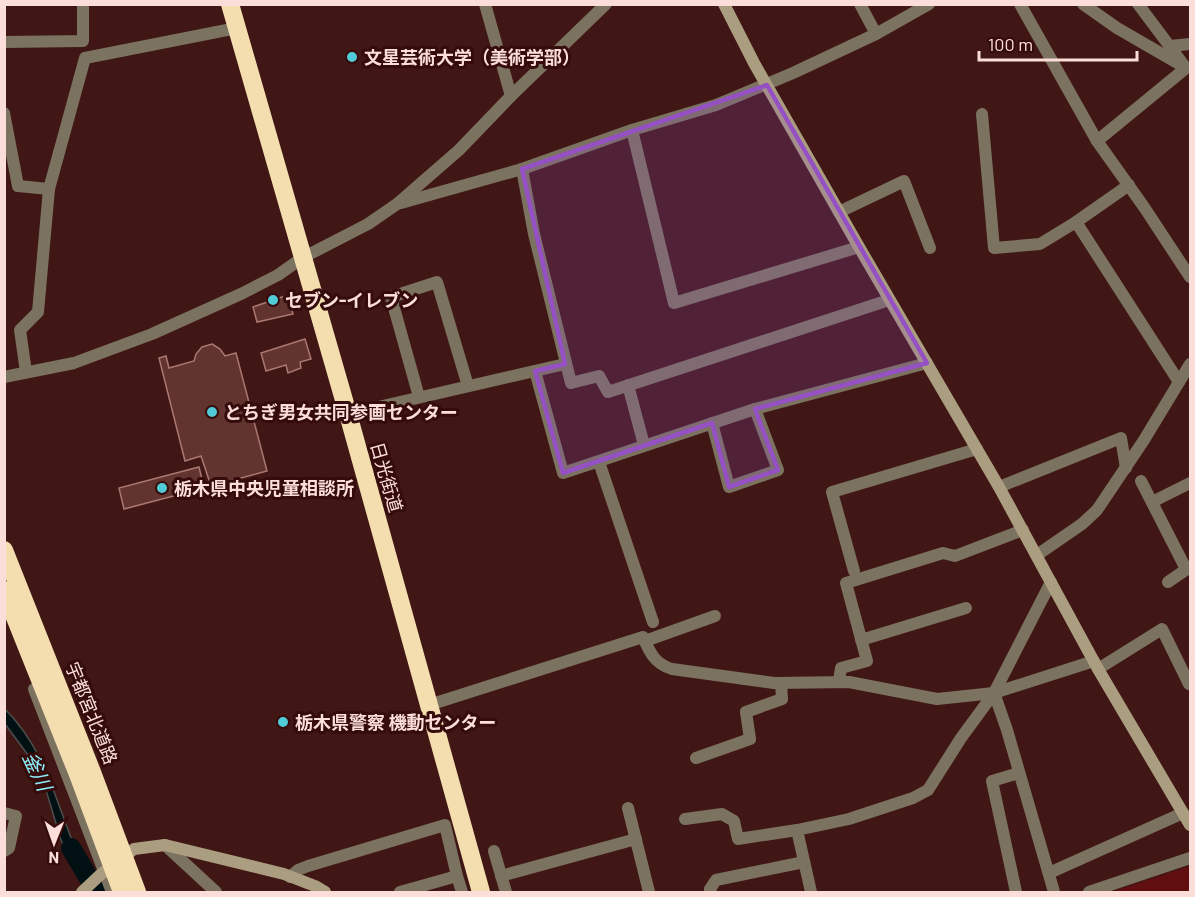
<svg xmlns="http://www.w3.org/2000/svg" width="1195" height="897" font-family="Barlow,'Noto Sans JP',sans-serif">
	<style>
		.green { fill: #600e0f }
		.water { fill: #011012; stroke: #4c4e4e; stroke-width: 1.5 }
		.lines { fill: none; stroke-linecap: round; stroke-linejoin: round }
		.river { stroke: #011012; stroke-width: 20 }
		.building { fill: #613430; stroke: #aa7771; stroke-width: 1.5 }
		.street { stroke: #7b7260; stroke-width: 12 }
		.secondary { stroke: #ab9e80; stroke-width: 12 }
		.highway { stroke: #f4deb0; stroke-width: 18 }
		.highway-bridge { stroke: #f4deb0; stroke-width: 18 }
		.marked { fill: #9550c4; fill-opacity: 0.2; stroke: #9550c4; stroke-width: 4.5; stroke-linejoin: round }
		.poi-dot { fill: #52cbd9; stroke: #350c0b; stroke-width: 2 }
		.labels { text-anchor: middle; dominant-baseline: central; stroke-width: 6; stroke-linejoin: round; paint-order: stroke }
		.poi-label { font-size: 18px; font-weight: bold; fill: #fbdeda; stroke: #350c0b; text-anchor: start }
		.street-label { font-size: 18px; fill: #fbdeda; stroke: #350c0b }
		.water-label { font-size: 20px; font-style: italic; fill: #8ff1fd; stroke: #350c0b }
	</style>
	<rect width="100%" height="100%" fill="#401714"/>
	<polygon class="green" points="1190,866 1190,892 1112,892"/>
	<path class="water" d="M4 708C52 756 56 812 85 870L77 875 61 840 46 790 28 755 5 724Z"/>
	<g class="lines">
		<polyline class="river" points="71,848 97,892"/>
	</g>
	<g class="building">
		<polygon points="288,295 293,314 257,322 253,307"/>
		<polygon points="305,339 311,359 300,362 301,368 288,373 286,365 266,371 261,353"/>
		<polygon points="212,344 220,349 225,356 236,353 267,471 211,486 201,456 185,461 159,358 166,356 169,368 194,361 196,354 202,347"/>
		<polygon points="199,467 204,488 124,509 119,488"/>
	</g>
	<g class="lines">
		<g class="street">
			<polyline points="485,4 511,96"/>
			<polyline points="860,4 876,34"/>
			<polyline points="1020,4 1097,141 1144,207 1190,277"/>
			<polyline points="1083,4 1117,28 1181,65"/>
			<polyline points="4,42 83,41 83,4"/>
			<polyline points="1170,46 1190,44"/>
			<polyline points="4,113 18,186 49,189"/>
			<polyline points="982,114 994,248 1040,244 1076,222 1179,382"/>
			<polyline points="632,130 674,303 859,247"/>
			<polyline points="1097,141 1186,68 1138,4"/>
			<polyline points="522,169 534,234 571,383 599,376 608,392 889,300"/>
			<polyline points="401,203 522,169 632,130 716,105 793,73 876,34 929,4"/>
			<polyline points="839,212 904,181 930,248"/>
			<polyline points="1076,222 1129,185"/>
			<polyline points="535,371 563,473 755,409 927,363"/>
			<polyline points="26,372 20,330 38,312 49,189 85,58 237,28"/>
			<polyline points="4,377 74,363 152,334 243,293 278,275 302,258 368,224 397,204 459,150 511,96 606,4"/>
			<polyline points="628,385 644,445"/>
			<polyline points="419,397 391,297 437,282 468,386"/>
			<polyline points="348,414 565,364"/>
			<polyline points="712,423 729,487 778,470 755,409"/>
			<polyline points="599,462 653,622"/>
			<polyline points="1141,481 1186,569"/>
			<polyline points="999,487 1121,438 1126,468"/>
			<polyline points="1152,502 1190,483"/>
			<polyline points="1037,555 1082,524 1097,510 1144,440 1190,364"/>
			<polyline points="854,571 832,492 977,449"/>
			<polyline points="1168,582 1190,567"/>
			<polyline points="861,640 966,608"/>
			<polyline points="645,641 715,616"/>
			<polyline points="1098,669 1162,629 1189,684"/>
			<polyline points="839,681 841,668 867,661 846,583 943,553 955,556 1023,530"/>
			<polyline points="34,689 112,892"/>
			<polyline points="994,693 1007,730 1054,892"/>
			<path d="M429 705 643 637C650 653 655 664 672 669L774 683 849 682 937 699 994 693 1094 661"/>
			<polyline points="696,758 750,739 746,712 782,699 781,683"/>
			<polyline points="628,808 649,892"/>
			<polyline points="4,813 16,816 9,848 4,851"/>
			<polyline points="685,819 722,814 734,821 738,839 797,830"/>
			<polyline points="165,845 216,892"/>
			<polyline points="494,851 506,892"/>
			<polyline points="1049,873 1183,813"/>
			<polyline points="457,876 462,892"/>
			<polyline points="501,876 636,839"/>
			<polyline points="290,877 298,870 308,866 445,825 457,876 400,892"/>
			<polyline points="711,892 710,889 716,880 804,862"/>
			<polyline points="811,892 797,830 849,819 913,798 928,790 961,738 994,693 1051,582"/>
			<polyline points="1016,892 992,781 1019,773"/>
			<polyline points="1089,892 1190,858"/>
		</g>
		<g class="secondary">
			<polyline points="724,4 754,63 859,247 999,487 1098,669 1190,825"/>
			<polyline points="82,892 100,875 134,849 165,845 284,874 315,886 325,892"/>
		</g>
		<polyline class="highway" points="230,4 348,414 481,892"/>
		<g class="highway-bridge">
			<polyline points="4,550 92,772 137,892"/>
			<polyline points="4,590 79,777 122,892"/>
		</g>
	</g>
	<path class="marked" d="M767 85 927 363 755 409 778 470 729 487 712 423 563 473 535 371 565 364 522 169Z"/>
	<g class="poi-dot">
		<circle cx="352" cy="57" r="6"/>
		<circle cx="273" cy="300" r="6"/>
		<circle cx="212" cy="412" r="6"/>
		<circle cx="162" cy="488" r="6"/>
		<circle cx="283" cy="722" r="6"/>
	</g>
	<g class="labels">
		<g class="poi-label">
			<text x="364" y="57">文星芸術大学（美術学部）</text>
			<text x="285" y="300">セブン-イレブン</text>
			<text x="224" y="412">とちぎ男女共同参画センター</text>
			<text x="174" y="488">栃木県中央児童相談所</text>
			<text x="295" y="722">栃木県警察 機動センター</text>
		</g>
		<g class="street-label">
			<text transform="translate(387 477) rotate(74)">日光街道</text>
			<text transform="translate(92 713) rotate(68)">宇都宮北道路</text>
		</g>
		<g class="water-label">
			<text transform="translate(38 771) rotate(65)">釜川</text>
		</g>
	</g>
	<rect width="1195" height="897" fill="none" stroke="#fbdeda" stroke-width="12"/>
	<g transform="translate(54 843) rotate(181)" stroke="#350c0b" stroke-width="4.5" paint-order="stroke">
	<path d="M0-4.5L10 22L0 15L-10 22Z" fill="#fbdeda"/>
	<text y="-9" font-size="16" font-weight="bold" text-anchor="middle" fill="#fbdeda">N</text>
	</g>
	<path d="M979 51v9h158v-9" fill="none" stroke="#fbdeda" stroke-width="3"/>
	<text x="988" y="51" font-size="18" fill="#fbdeda" stroke="#350c0b" stroke-width="4.5" paint-order="stroke">100 m</text>
</svg>
